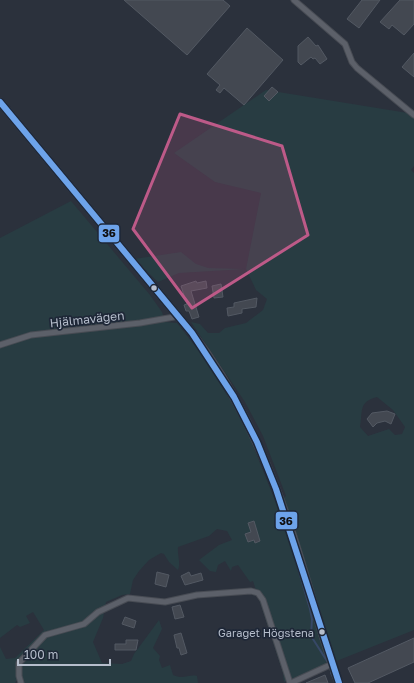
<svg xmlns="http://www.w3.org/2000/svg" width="414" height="683" font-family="'Golos Text',sans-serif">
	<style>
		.green { fill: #283c42; fill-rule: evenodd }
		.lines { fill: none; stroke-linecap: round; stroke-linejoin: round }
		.stream { stroke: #374866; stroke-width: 2 }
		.building { fill: #434851; stroke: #535963 }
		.street-casing { stroke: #484c54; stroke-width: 7 }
		.secondary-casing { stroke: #484c54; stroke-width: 9 }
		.street { stroke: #5c6069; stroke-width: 5 }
		.secondary { stroke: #5b5f67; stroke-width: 7 }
		.bus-1-casing { stroke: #1e2737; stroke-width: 9 }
		.bus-1 { stroke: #6da3ea; stroke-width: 6 }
		.marked { fill: #bd5a88; fill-opacity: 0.2; stroke: #bd5a88; stroke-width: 3; stroke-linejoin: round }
		.bus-dot { fill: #b6becc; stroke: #1e2737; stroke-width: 1.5 }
		.labels { text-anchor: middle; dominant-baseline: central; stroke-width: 3.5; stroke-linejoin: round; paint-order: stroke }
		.bus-label { font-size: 11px; fill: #b6becc; stroke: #1e2737; text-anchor: end }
		.street-label { font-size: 12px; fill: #b6becc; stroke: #1e2737 }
		.line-badge { stroke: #1e2737; stroke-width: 1.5 }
		.pale-badge-label { font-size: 11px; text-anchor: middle; font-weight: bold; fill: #111 }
	</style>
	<rect width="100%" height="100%" fill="#2b313c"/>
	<path class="green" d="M266 90 414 114V166L411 170 414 173V630L284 682 283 673 253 581 250 582 238 565 232 567 231 571 225 561 218 565 216 572 210 571 199 560 219 545 232 540 227 531 217 529 209 536 178 547C177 555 181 562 178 570L169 562 164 554 161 553 149 560 139 571 133 580 130 594 122 595 106 602 103 618 93 642 102 663 122 664 131 661 134 654 159 620 162 629 153 648 160 656 159 660 162 668 170 665 173 675C184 680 188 674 197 676L198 683H21L17 680 15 683H0V647L6 659 15 658 44 630 33 612 26 616 30 623 20 627 17 625 0 638V238L71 201 150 295 162 312 165 322 177 323 203 356 243 421 276 503 286 496 263 436 245 402 191 322 200 324 208 333H219L225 328 246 323 263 310 267 299 256 290 246 269 179 273 158 282 134 259 181 252 196 264 208 268 246 269 261 193 215 182 174 153ZM377 397 393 410 405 427 402 434 395 435 389 429 368 436 360 427C363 411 358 402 377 397Z"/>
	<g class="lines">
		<g class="stream">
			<polyline points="284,520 310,609 312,619 311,636 327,661"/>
			<polyline points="331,673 334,679"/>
		</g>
	</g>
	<g class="building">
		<polygon points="124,0 223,0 230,6 187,55"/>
		<polygon points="362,0 380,0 359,28 347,19"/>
		<polygon points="400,0 414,0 414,24 404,35 392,25 389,29 380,22"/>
		<polygon points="247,28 283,60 244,105 224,88 220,93 216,90 220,85 207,74"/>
		<polygon points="308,37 316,46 318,45 327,59 320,64 315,58 313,59 311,57 301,65 298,62 298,46"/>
		<polygon points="414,53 414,77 402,67"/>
		<polygon points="272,87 278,92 269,101 264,96"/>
		<polygon points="196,281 197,283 206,281 207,288 191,291 199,317 192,319 189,311 186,311 184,305 187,304 181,286"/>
		<polygon points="221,284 223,297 214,298 212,286"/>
		<polygon points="257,298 256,307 242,309 242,313 228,316 227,308 234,307 234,303"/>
		<polygon points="387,411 395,414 391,424 385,421 377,423 373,427 367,419 372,413"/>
		<polygon points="254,521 260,541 255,543 254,540 248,542 245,534 251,532 248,523"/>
		<polygon points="157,572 169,575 166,587 155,584"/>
		<polygon points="189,572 191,576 201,573 203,580 185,585 181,576"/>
		<polygon points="180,605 184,617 175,619 172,607"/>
		<polygon points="125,617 136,621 134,628 122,624"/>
		<polygon points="181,633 187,653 181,655 179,648 177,648 174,635"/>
		<polygon points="414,638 414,662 368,683 355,683 348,668"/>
		<polygon points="126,640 138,640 136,650 115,650 115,644 126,644"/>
		<polygon points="325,675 328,683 306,683"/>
	</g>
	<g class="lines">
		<g class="street-casing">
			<g id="street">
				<polyline points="294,0 345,44 352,62 357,68 414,115"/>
				<polyline points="0,345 31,335 140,323 174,317 177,315"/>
				<polyline points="21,683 19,676 19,663 45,635 84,624 98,612 128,598 165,602 197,595 251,591 258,593 263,600 290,683"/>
				<polyline points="291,683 332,664"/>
			</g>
		</g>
		<g class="secondary-casing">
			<path id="secondary" d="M0 102 192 333C234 388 262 448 285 513 305 569 318 627 339 683"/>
		</g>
		<use href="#street" class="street"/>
		<use href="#secondary" class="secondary"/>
		<g class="bus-1-casing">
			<polyline id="bus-1" points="0,102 192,333 234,397 257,442 276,489 339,683"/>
		</g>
		<use href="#bus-1" class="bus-1"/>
	</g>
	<path class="marked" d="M180 114 282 146 308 235 192 308 133 229Z"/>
	<g class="bus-dot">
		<circle cx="154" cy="288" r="3.5"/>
		<circle cx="322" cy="632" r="3.5"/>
	</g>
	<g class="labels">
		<g class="bus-label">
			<text x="314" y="632">Garaget Högstena</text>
		</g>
		<g class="street-label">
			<text transform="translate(87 319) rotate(-6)">Hjälmavägen</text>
		</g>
	</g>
	<g class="line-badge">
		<rect x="98" y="224" width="22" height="19" rx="4" fill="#6da3ea"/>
		<rect x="275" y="511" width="23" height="19" rx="4" fill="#6da3ea"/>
	</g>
	<g class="pale-badge-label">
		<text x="109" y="237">36</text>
		<text x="286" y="525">36</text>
	</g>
	<path d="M18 659v6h92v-6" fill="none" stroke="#b6becc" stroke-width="2"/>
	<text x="24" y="659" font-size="12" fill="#b6becc" stroke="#1e2737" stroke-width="3" paint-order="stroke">100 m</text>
</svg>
